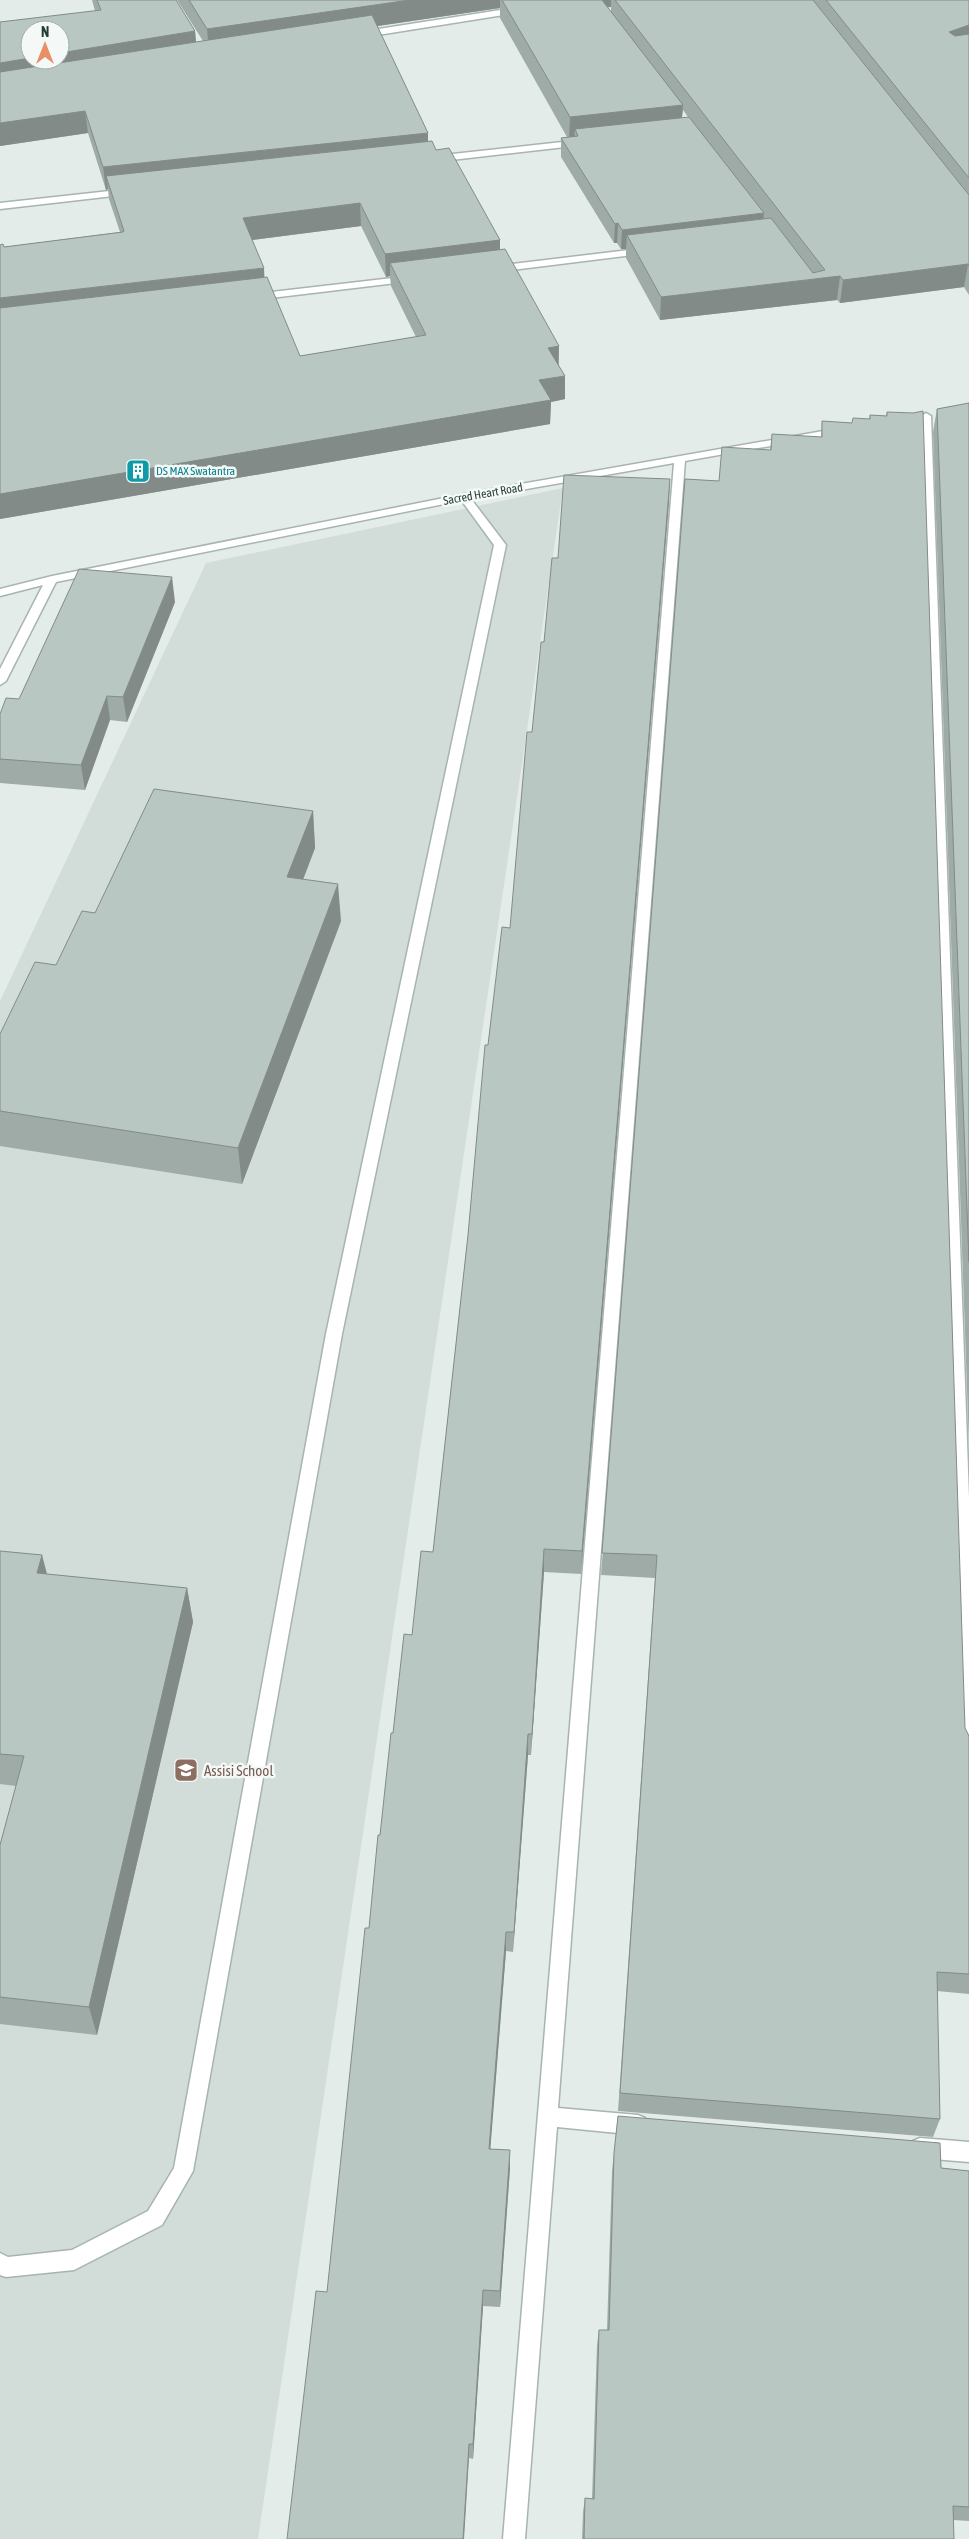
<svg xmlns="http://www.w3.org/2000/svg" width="969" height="2539" font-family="'Asap Condensed',sans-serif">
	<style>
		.built { fill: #d2dcd8 }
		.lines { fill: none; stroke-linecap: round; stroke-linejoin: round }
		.lane-casing { stroke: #a7b4b0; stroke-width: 3 }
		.street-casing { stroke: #a7b4b0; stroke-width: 3 }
		.lane { fill: #fff; fill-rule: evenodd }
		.street { fill: #fff; fill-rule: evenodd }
		.wall { fill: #9faba7; fill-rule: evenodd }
		.shaded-wall { fill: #828b88 }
		.building { fill: #b9c7c2; stroke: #828b88 }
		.labels { text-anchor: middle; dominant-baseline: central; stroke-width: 5; stroke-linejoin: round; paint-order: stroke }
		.far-culture-label { font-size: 12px; fill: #0d838f; stroke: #f4f9f7; text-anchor: start }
		.far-street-label { font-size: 12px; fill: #243d38; stroke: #f4f9f7 }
		.education-label { font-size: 15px; fill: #785e54; stroke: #f4f9f7; text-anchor: start }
	</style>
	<rect width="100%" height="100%" fill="#e4ece9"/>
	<polygon class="built" points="563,488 258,2539 0,2539 0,1001 206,563"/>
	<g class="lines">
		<g class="lane-casing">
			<polygon id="lane" points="464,494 468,495 506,545 342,1334 193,2171 162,2225 74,2270 6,2277 0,2275 0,2253 8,2257 72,2250 148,2211 174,2168 326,1334 494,545 459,497"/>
		</g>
		<g class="street-casing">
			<g id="street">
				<polygon points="519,7 522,8 522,12 359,38 355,35 359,32"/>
				<polygon points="580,140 585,143 583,145 434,162 429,159 434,156"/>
				<polygon points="128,189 131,190 131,194 0,209 0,203"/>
				<polygon points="646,248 651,251 649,253 495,272 490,269 495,266"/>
				<polygon points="410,276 415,279 413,281 254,300 249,297 254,294"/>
				<polygon points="926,413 931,416 969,1498 969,1757 963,1755 960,1749 921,416"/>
				<polygon points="840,428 845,431 844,433 685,461 558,2108 638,2115 645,2118 648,2125 645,2132 638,2135 557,2127 525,2539 503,2539 674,463 464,500 56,582 6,681 0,685 0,669 43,585 0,596 0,589 52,576 464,494"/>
				<polygon points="920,2138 969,2142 969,2162 920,2158 913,2155 910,2148 913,2141"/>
			</g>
		</g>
		<use href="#lane" class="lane"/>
		<use href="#street" class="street"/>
	</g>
	<g class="wall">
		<path d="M92 0H97L195 31 196 42 203 41 177 0H969V295L964 287 840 303 837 300 660 320 626 258V249H621L617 243H614L561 157V138L567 137 500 18V8L377 26 428 142 436 150 500 240V250L559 346V365L565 399 551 402 550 424 0 519V245L4 247 120 232 109 199 108 189 106 190 88 133 0 146V22L95 11ZM607 7H611V12ZM683 110 688 117 682 118ZM361 226 386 277 390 276 391 286 416 337 300 356 264 277 252 240Z"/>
		<polygon points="969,403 969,1445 933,432 937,409"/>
		<polygon points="887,412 965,1728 969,1736 969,1994 937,1991 940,2119 933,2137 618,2111 655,1578 601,1575 685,479 719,481 770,450 772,434 821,437 822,421 852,423 869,419 870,415 886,416"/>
		<polygon points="670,479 581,1574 544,1572 531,1755 528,1755 513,1952 506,1951 490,2149 510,2168 500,2307 483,2306 473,2459 469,2458 327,2292 380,1835 393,1733 412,1635 433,1552 468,1235 488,1045 510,928 532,732 544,642 558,558"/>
		<polygon points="175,602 127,722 110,720 85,790 0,783 0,714 19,699"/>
		<polygon points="313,811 315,848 303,879 341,921 242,1184 0,1146 0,1034 56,965 95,913"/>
		<polygon points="0,1551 47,1574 187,1588 193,1622 97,2035 0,2024 0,1845 16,1786 0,1784"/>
		<polygon points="618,2116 941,2168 969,2171 969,2521 953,2520 954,2539 582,2539 583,2512 585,2498 592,2499 597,2345 599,2330 607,2330 612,2171"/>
	</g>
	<g class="shaded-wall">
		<polygon points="410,0 500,0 500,8 209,51 207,29"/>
		<polygon points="601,0 611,0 611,7 601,8"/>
		<polygon points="969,25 969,43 946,53 949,32"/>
		<polygon points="195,31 197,53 0,85 0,63 30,58 30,60 60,60 60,53"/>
		<polygon points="683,105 681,127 578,136 575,129 574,139 569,140 570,117"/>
		<polygon points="85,111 88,133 0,146 0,123"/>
		<polygon points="428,133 428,155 106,176 108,189 106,190 103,167"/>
		<polygon points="360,203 361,226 245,241 243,218"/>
		<polygon points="764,213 762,233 627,235 626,249 621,249 622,230"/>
		<polygon points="618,223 617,243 614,243 615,224"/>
		<polygon points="500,240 500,263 390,263 390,276 386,277 385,254"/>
		<polygon points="968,264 964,287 840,303 843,280"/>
		<polygon points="264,268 265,291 0,322 0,298"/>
		<polygon points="840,276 837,300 660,320 661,297"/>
		<polygon points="559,346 558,370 548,348"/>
		<polygon points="565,376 565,399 551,402 550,424 0,519 0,494 539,380"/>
		<polygon points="670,479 669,503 581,1574 582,1551"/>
		<polygon points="172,577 175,602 127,722 123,697"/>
		<polygon points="107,696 110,720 85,790 81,765"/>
		<polygon points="313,811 315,848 290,914 287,877"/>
		<polygon points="338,884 341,921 242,1184 238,1148"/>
		<polygon points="544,1549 544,1572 531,1755 532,1734"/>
		<polygon points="42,1555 51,1589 37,1573"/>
		<polygon points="187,1588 193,1622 97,2035 89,2007"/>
		<polygon points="528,1734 528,1755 513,1952 514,1932"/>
		<polygon points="506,1932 506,1951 489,2166 489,2149"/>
		<polygon points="510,2150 510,2168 500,2307 500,2291"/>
		<polygon points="483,2290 483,2306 473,2459 473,2444"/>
		<polygon points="469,2444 469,2458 464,2539 463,2539"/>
	</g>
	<g class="building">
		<polygon points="97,0 176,0 195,31 60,53 60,30 30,30 30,58 0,63 0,22 101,10"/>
		<polygon points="189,0 410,0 207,29"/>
		<polygon points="502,0 602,0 683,105 570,117"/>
		<polygon points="615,0 813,0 969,195 969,266 968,264 843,280 840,276 661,297 627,235 771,218 813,273 825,270"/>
		<polygon points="826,0 969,0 969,25 949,32 955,36 969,34 969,178"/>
		<polygon points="372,15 428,133 103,167 85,111 0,123 0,72"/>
		<polygon points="689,117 764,213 622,230 618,223 615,224 561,138 578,136 575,129"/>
		<polygon points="432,141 436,150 449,148 500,240 385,254 360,203 243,218 264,268 0,298 0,245 3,244 4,247 123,232 124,231 106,176"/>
		<polygon points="505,249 559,346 548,348 565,376 539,380 551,400 0,494 0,308 267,277 300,356 426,335 390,263"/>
		<polygon points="969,403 969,1262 937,409"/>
		<polygon points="923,411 965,1728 969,1736 969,1974 937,1972 940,2119 620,2093 657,1555 602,1553 685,479 719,481 722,447 771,450 772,434 822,437 822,421 852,423 853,418 870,419 870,415 887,416 887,412 913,413"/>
		<polygon points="564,475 670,479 582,1551 544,1549 532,1734 528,1734 514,1932 506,1932 489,2149 510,2150 500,2291 483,2290 473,2444 469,2444 463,2539 287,2539 316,2291 327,2292 365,1928 369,1928 378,1835 380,1835 391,1733 393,1733 404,1634 412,1635 421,1551 433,1552 468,1235 485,1045 488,1045 502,927 510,928 527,732 532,732 541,642 544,642 552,558 558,558"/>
		<polygon points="79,569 172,577 123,697 107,696 81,765 0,759 0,714 6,698 19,699"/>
		<polygon points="154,789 313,811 287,877 338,884 238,1148 0,1111 0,1034 35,962 56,965 82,911 95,913"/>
		<polygon points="0,1551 42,1555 37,1573 187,1588 89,2007 0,1997 0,1845 24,1756 0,1754"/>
		<polygon points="618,2116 940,2143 941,2168 969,2171 969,2507 953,2506 954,2539 584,2539 585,2498 594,2499 599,2330 609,2330 614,2153"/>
	</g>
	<defs>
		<g id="building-square" transform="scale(1.25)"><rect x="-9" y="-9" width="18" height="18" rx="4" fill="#0f9aa8" stroke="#f4f9f7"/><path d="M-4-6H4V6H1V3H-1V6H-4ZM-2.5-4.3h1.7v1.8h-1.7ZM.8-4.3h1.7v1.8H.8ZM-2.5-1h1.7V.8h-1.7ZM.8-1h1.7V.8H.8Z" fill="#fff"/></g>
		<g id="school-square" transform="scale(1.25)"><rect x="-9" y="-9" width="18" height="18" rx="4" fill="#8d6e63" stroke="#f4f9f7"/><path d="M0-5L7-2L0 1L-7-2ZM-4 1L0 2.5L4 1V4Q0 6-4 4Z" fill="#fff"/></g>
	</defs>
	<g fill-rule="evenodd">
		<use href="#building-square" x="138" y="471"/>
		<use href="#school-square" x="186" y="1770"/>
	</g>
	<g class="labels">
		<g class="far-culture-label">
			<text x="156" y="471">DS MAX Swatantra</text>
		</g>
		<g class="far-street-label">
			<text transform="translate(483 494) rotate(-10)">Sacred Heart Road</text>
		</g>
		<g class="education-label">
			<text x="204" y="1770">Assisi School</text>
		</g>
	</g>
	<g transform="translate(45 45)"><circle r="24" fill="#f4f9f7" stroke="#a1aeab"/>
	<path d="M0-4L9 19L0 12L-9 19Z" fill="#e98e65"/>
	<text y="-8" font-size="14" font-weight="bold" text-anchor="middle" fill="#243d38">N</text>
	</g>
</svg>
